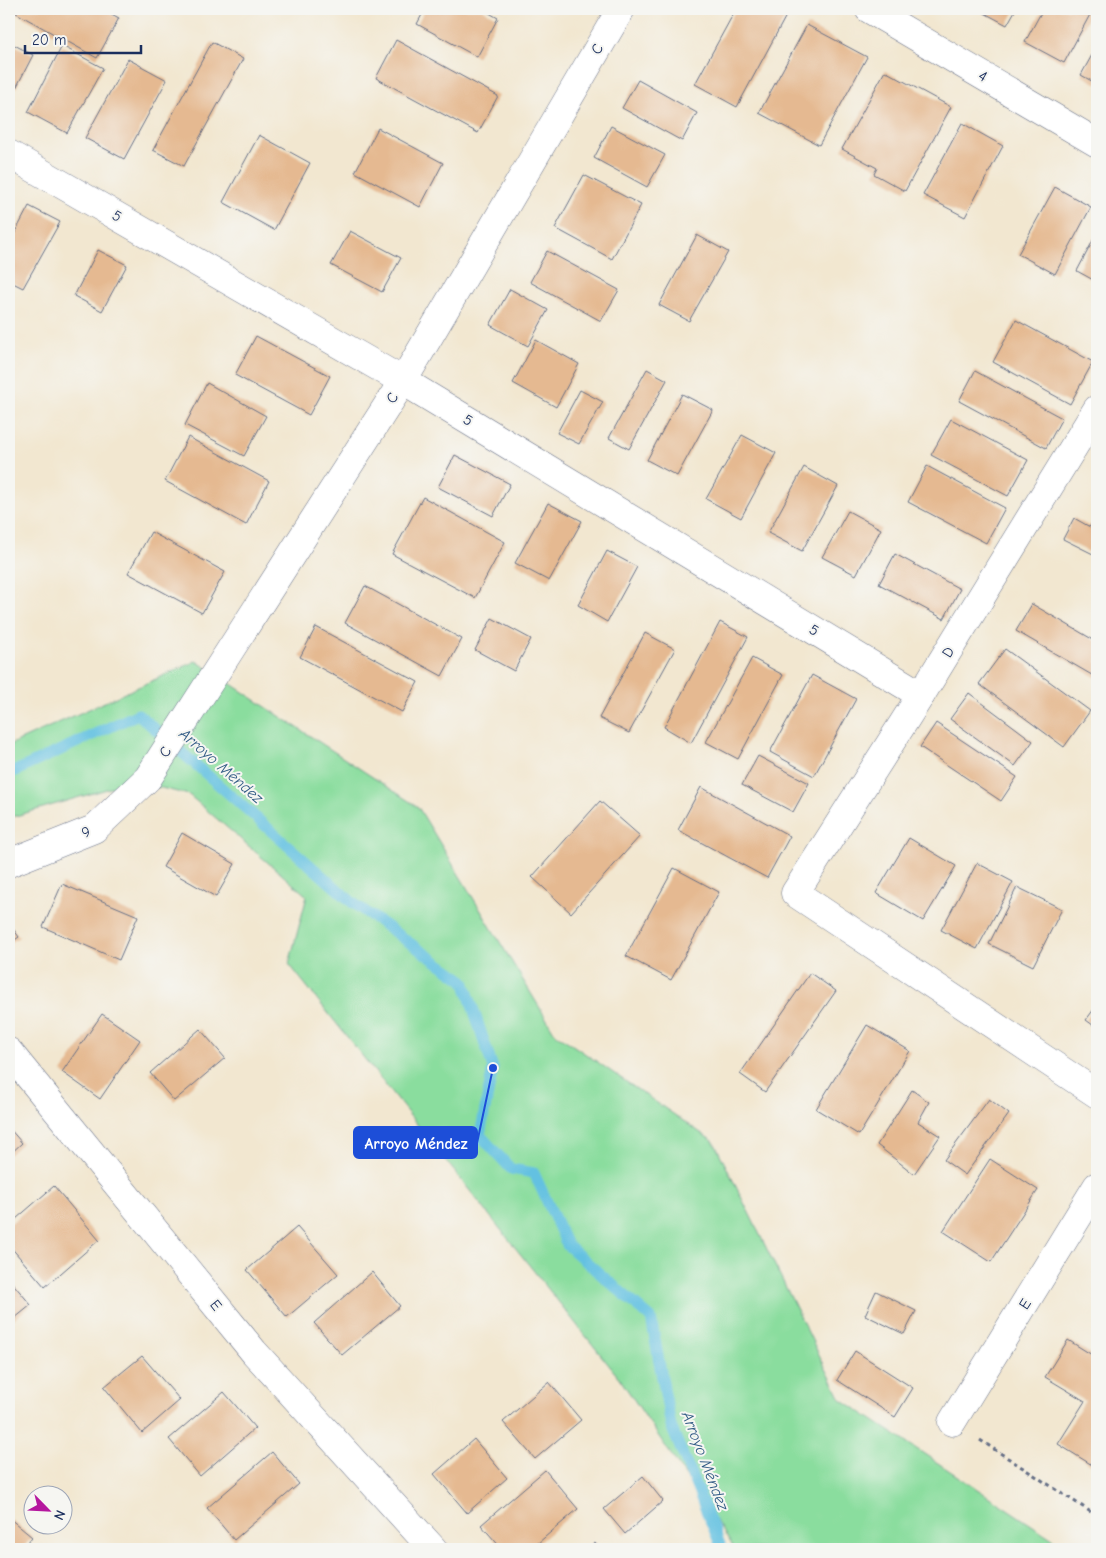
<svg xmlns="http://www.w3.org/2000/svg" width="1106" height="1558" font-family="'Comic Neue',sans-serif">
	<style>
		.green { fill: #8add9e; stroke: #52867e }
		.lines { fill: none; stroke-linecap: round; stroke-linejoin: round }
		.stream { stroke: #63c1e1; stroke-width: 11 }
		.building { fill: #e5b991 }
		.minor-casing { stroke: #666f86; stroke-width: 29 }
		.path { stroke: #666f86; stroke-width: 3; stroke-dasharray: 4 4; stroke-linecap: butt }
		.minor { stroke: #fff; stroke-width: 28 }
		.labels { text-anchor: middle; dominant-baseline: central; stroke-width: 4; stroke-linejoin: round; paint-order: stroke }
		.street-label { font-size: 15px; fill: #1b2f5e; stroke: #f6f6f2 }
		.water-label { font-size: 16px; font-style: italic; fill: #315b85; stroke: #f6f6f2 }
		.leader { fill: none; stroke: #1d4ed8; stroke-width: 2 }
		.callout-dot { fill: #1d4ed8; stroke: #f6f6f2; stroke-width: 2 }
		.callout { fill: #1d4ed8; stroke: #1d4ed8; stroke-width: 2 }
		.callout-label { font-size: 16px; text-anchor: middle; font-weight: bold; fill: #fff }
	</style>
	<rect width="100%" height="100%" fill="#f6f6f2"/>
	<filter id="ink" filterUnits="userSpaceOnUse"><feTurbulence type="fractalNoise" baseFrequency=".02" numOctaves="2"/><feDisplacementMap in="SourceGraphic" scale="10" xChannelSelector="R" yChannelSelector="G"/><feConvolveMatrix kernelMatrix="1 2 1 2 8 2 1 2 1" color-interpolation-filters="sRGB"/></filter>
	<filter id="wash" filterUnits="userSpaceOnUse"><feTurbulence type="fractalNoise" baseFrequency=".0096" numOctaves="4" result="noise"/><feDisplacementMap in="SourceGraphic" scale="20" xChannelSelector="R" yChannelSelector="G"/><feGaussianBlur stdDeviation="1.12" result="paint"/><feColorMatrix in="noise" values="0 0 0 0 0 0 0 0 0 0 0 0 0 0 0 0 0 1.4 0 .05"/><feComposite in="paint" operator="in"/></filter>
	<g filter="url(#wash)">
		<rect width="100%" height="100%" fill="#f2e7d0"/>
		<polygon class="green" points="196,661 418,807 555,1033 714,1142 841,1399 1068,1549 735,1549 620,1379 289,964 307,896 189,795 134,781 9,818 9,745"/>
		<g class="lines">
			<polyline class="stream" points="9,774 138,714 353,903 464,981 493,1068 480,1135 511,1169 534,1173 567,1245 651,1318 671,1426 722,1549"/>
		</g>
		<g id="blocks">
			<g class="building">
				<polygon points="9,9 102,9 119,18 97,58"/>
				<polygon points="425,9 482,9 498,18 477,57 417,24"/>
				<polygon points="736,9 777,9 787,14 737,107 695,84"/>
				<polygon points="977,9 1016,9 1007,25"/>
				<polygon points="1043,9 1093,9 1064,63 1025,42"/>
				<polygon points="807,25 867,57 819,145 759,113"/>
				<polygon points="396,40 498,96 478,133 376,78"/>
				<polygon points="9,42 33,55 16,88 9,84"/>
				<polygon points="212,42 243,59 184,166 153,150"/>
				<polygon points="62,46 103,68 67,133 28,112"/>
				<polygon points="1097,46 1097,84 1081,75"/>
				<polygon points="128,59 167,80 124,159 85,138"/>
				<polygon points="885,71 951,107 905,191 874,174 877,168 842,149"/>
				<polygon points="638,80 697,113 682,141 622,108"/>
				<polygon points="962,123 1003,146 965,217 923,195"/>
				<polygon points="611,126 665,155 647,187 594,158"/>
				<polygon points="378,128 443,163 420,207 355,172"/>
				<polygon points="259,135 310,163 274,230 223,202"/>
				<polygon points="584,175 641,205 612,259 555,228"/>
				<polygon points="1055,187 1091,207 1055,274 1018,254"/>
				<polygon points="29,206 60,222 23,288 9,281 9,244"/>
				<polygon points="350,231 401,258 382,292 331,265"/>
				<polygon points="1097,233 1097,282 1077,271"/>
				<polygon points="697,235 728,252 689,321 659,305"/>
				<polygon points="98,250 127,265 102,311 74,296"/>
				<polygon points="547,251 619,290 601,321 530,282"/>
				<polygon points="510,289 548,310 528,346 490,325"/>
				<polygon points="1016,320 1093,362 1070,404 993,362"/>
				<polygon points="256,336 330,376 309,415 235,375"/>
				<polygon points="536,340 579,364 556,407 513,383"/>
				<polygon points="647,369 667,380 629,449 609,438"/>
				<polygon points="975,371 1062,418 1046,448 959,401"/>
				<polygon points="207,383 266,416 244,456 185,425"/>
				<polygon points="580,390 603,402 579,444 557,433"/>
				<polygon points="682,394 713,410 677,476 647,460"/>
				<polygon points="951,419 1028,460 1008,496 931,455"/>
				<polygon points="742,435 776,453 741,518 706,499"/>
				<polygon points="188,437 269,481 246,525 165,481"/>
				<polygon points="455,455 510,484 493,516 438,487"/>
				<polygon points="927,466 1005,508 986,543 908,502"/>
				<polygon points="804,467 838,486 802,551 768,533"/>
				<polygon points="423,497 505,542 475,598 392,554"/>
				<polygon points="548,503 582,521 549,581 515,563"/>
				<polygon points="848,511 881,529 856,575 822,557"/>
				<polygon points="1097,512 1097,556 1063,539 1074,518 1090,527"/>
				<polygon points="151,532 225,572 202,613 128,573"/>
				<polygon points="607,551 637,567 607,622 578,605"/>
				<polygon points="895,554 960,589 944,619 879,584"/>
				<polygon points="365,586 462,639 442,676 345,623"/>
				<polygon points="1032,604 1097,642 1097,678 1016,631"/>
				<polygon points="492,618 531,639 514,671 475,650"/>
				<polygon points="720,622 748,637 691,743 664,727"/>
				<polygon points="316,627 418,682 402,712 300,657"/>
				<polygon points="645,633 675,649 629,733 599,718"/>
				<polygon points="1005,649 1090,711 1064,747 979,684"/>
				<polygon points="752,658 783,675 738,759 706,742"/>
				<polygon points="812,675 856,699 814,776 770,752"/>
				<polygon points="969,693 1033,741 1015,766 950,719"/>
				<polygon points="936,723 1017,777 1001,801 920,747"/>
				<polygon points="758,756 809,783 793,812 742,785"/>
				<polygon points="701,787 790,836 767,878 678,830"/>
				<polygon points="600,801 640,836 571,913 532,877"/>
				<polygon points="182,833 235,864 216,897 163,867"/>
				<polygon points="909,838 956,866 923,921 876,893"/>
				<polygon points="977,863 1013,882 977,949 941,930"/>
				<polygon points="674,868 719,892 671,980 626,956"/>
				<polygon points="62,884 138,916 119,960 43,927"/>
				<polygon points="1017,887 1062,909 1033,966 989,944"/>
				<polygon points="9,923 19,937 9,944"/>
				<polygon points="810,973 836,991 765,1092 740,1074"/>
				<polygon points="1097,1005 1097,1028 1086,1020"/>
				<polygon points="102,1014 140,1040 100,1099 62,1072"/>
				<polygon points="867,1025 910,1051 859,1135 816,1109"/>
				<polygon points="200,1029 225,1058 174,1101 150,1073"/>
				<polygon points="912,1090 929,1102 918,1122 940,1136 914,1174 877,1145"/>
				<polygon points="989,1099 1009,1114 965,1175 944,1160"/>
				<polygon points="9,1128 22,1143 9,1155"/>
				<polygon points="990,1159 1038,1190 991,1262 943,1231"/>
				<polygon points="54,1186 99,1240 45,1287 9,1245 9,1225"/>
				<polygon points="297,1227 338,1274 287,1317 247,1270"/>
				<polygon points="372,1272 400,1306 342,1355 314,1323"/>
				<polygon points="9,1279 31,1305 9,1323"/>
				<polygon points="876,1291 916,1311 904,1334 865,1315"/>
				<polygon points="1068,1340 1097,1358 1097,1468 1058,1444 1085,1401 1045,1377"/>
				<polygon points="855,1351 913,1388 895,1417 837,1380"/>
				<polygon points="142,1356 180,1400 142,1433 104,1387"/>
				<polygon points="549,1382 581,1420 535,1459 503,1422"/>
				<polygon points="224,1392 255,1428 200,1476 169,1439"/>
				<polygon points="474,1439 507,1478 467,1513 434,1474"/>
				<polygon points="272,1452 299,1484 234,1540 207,1508"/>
				<polygon points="545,1470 578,1509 531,1549 502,1549 481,1525"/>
				<polygon points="643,1476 663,1501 625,1534 604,1509"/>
				<polygon points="9,1518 32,1537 22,1549 9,1549"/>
				<polygon points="595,1543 600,1549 587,1549"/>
			</g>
		</g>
	</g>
	<g filter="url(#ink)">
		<use href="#blocks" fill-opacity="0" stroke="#666f86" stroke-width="1"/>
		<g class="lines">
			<g class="minor-casing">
				<g id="minor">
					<polyline points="869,9 1097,143"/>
					<polyline points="9,154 403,381 921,695"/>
					<polyline points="1097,409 921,695 795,893 1097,1094"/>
					<polyline points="9,863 94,829 148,778 403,381 621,9"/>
					<polyline points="9,1052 254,1352 433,1549"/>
					<polyline points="952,1422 1097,1186"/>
				</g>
			</g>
			<polyline class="path" points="980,1440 1097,1516"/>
			<use href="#minor" class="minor"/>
		</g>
	</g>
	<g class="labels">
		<g class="street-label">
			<text transform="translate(597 49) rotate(-60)">C</text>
			<text transform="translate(983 76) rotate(30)">4</text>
			<text transform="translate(117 216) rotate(30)">5</text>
			<text transform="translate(392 398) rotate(-57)">C</text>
			<text transform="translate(468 420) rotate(31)">5</text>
			<text transform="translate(814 630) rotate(31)">5</text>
			<text transform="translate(948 652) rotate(-58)">D</text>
			<text transform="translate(165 752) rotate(-57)">C</text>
			<text transform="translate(86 832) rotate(-25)">9</text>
			<text transform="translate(1025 1304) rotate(-58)">E</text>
			<text transform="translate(216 1305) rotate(51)">E</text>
		</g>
		<g class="water-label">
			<text transform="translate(221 766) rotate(41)">Arroyo Méndez</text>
			<text transform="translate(705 1461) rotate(69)">Arroyo Méndez</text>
		</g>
	</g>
	<path class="leader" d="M493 1068L477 1143"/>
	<circle class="callout-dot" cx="493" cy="1068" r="5"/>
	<rect class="callout" x="354" y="1127" width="123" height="31" rx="5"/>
	<g class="callout-label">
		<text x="416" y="1149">Arroyo Méndez</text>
	</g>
	<rect width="1106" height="1558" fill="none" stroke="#f6f6f2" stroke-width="30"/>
	<g transform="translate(48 1510) rotate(114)"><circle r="24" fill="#f6f6f2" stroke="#9ea6b7"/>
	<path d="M0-4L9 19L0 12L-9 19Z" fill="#b5179e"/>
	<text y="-8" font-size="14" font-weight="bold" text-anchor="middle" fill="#1b2f5e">N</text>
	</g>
	<path d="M25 45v8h116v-8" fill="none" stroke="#1b2f5e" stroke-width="2.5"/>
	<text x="32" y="45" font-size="15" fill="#1b2f5e" stroke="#f6f6f2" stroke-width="4" paint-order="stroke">20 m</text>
</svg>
